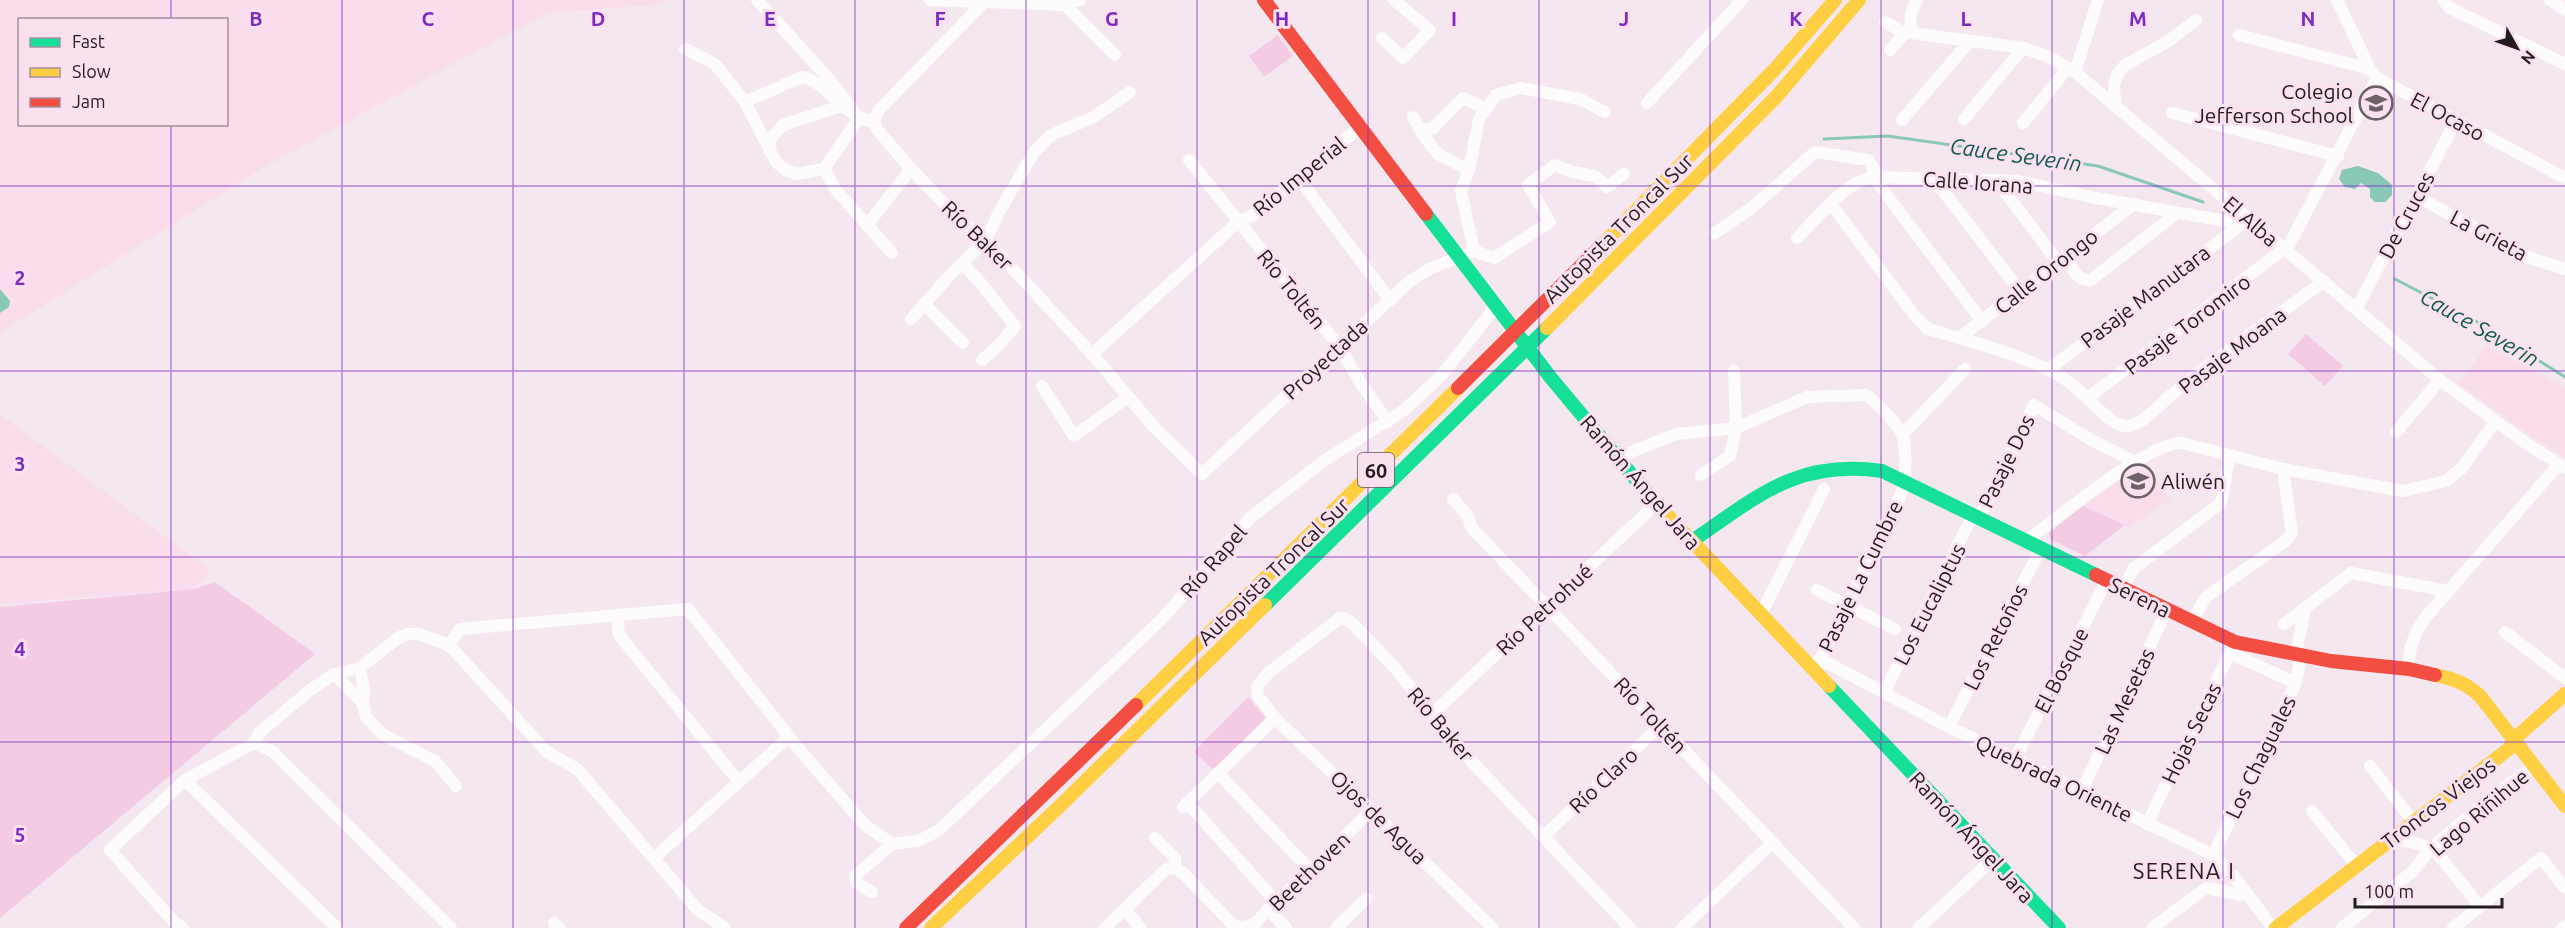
<svg xmlns="http://www.w3.org/2000/svg" width="2565" height="928" font-family="Ubuntu,sans-serif">
	<style>
		.built { fill: #f9dded; fill-rule: evenodd }
		.green { fill: #f3cbe2 }
		.water { fill: #89c7b8 }
		.lines { fill: none; stroke-linecap: round; stroke-linejoin: round }
		.stream { stroke: #89c7b8; stroke-width: 3 }
		.street { stroke: #fefbfd; stroke-width: 12 }
		.fast { stroke: #16e098; stroke-width: 14 }
		.slow { stroke: #ffcf43; stroke-width: 14 }
		.jam { stroke: #f24e42; stroke-width: 14 }
		.grid { fill: none; stroke: #7b2cbf; stroke-width: 1.5; stroke-opacity: 0.55 }
		.labels { text-anchor: middle; dominant-baseline: central; stroke-width: 6; stroke-linejoin: round; paint-order: stroke }
		.shield { fill: #fbe1f0; stroke: #65565e; stroke-width: 1.5 }
		.shield-label { font-size: 20px; font-weight: bold; fill: #251a20 }
		.poi-label { font-size: 21px; fill: #251a20; stroke: #fbe1f0; text-anchor: end }
		.street-label { font-size: 21px; fill: #251a20; stroke: #fbe1f0 }
		.water-label { font-size: 22px; font-style: italic; fill: #0d5c4b; stroke: #fbe1f0 }
		.neighbourhood-label { font-size: 22px; letter-spacing: 1.5px; fill: #251a20; stroke: #fbe1f0 }
		.grid-label { font-size: 20px; text-anchor: middle; font-weight: bold; fill: #7b2cbf; stroke: #fbe1f0; stroke-width: 6; stroke-linejoin: round; paint-order: stroke }
	</style>
	<rect width="100%" height="100%" fill="#f5e7ef"/>
	<g class="built">
		<path d="M0 0H662L663 4 547 13 261 169 0 333ZM20 20H226V124H20Z"/>
		<polygon points="2486,346 2565,387 2565,456 2533,437 2459,384"/>
		<polygon points="0,414 210,570 195,589 0,604"/>
		<polygon points="2144,463 2171,499 2129,527 2084,506"/>
	</g>
	<g class="green">
		<polygon points="1278,35 1293,56 1264,77 1249,56"/>
		<polygon points="2306,334 2343,366 2325,386 2288,354"/>
		<polygon points="2083,506 2125,525 2085,556 2050,539 2049,533"/>
		<polygon points="215,582 315,654 0,918 0,607 195,589"/>
		<polygon points="1248,697 1266,718 1214,770 1194,752"/>
	</g>
	<g class="water">
		<polygon points="2358,166 2378,173 2392,185 2392,195 2385,202 2375,202 2370,197 2370,189 2361,183 2355,189 2345,187 2339,179 2342,170"/>
		<polygon points="0,289 10,301 9,307 0,313"/>
	</g>
	<g class="lines">
		<g class="stream">
			<polyline points="1824,139 1888,136 2098,166 2203,202"/>
			<polyline points="2395,279 2481,324 2565,377"/>
		</g>
		<g class="street">
			<polyline points="757,0 829,79 859,118 874,121 877,129 911,169 962,222 986,240 1092,354 1155,428 1202,474 1410,281 1431,268 1474,251 1461,191 1469,170 1479,119 1496,95 1521,88 1580,99 1605,112"/>
			<polyline points="930,0 1064,5 1080,0"/>
			<polyline points="2337,0 2370,69 2377,78 2565,178"/>
			<polyline points="2443,0 2450,8 2565,64"/>
			<polyline points="2550,0 2565,10"/>
			<polyline points="1061,1 1115,55"/>
			<polyline points="1885,22 1905,33"/>
			<path d="M1912 33C1909 20 1910 12 1917 0"/>
			<polyline points="2239,35 2370,69"/>
			<polyline points="1382,38 1403,58 1430,30 1394,0"/>
			<path d="M685 49 715 64 745 102 776 162 785 170 796 174 824 169 859 118C841 107 821 80 802 77L745 102"/>
			<polyline points="1890,50 1905,33 1912,33 2023,48 2047,56 2075,72 2440,380 2527,444 2565,468"/>
			<polyline points="2075,72 2098,0"/>
			<polyline points="1647,103 1742,0"/>
			<polyline points="2115,104 2114,85 2117,75 2125,65 2167,42 2196,20"/>
			<polyline points="2172,113 2338,156"/>
			<polyline points="1413,117 1423,135 1438,154 1469,170"/>
			<polyline points="1964,119 2023,48"/>
			<polyline points="1902,120 1969,42"/>
			<polyline points="874,121 878,111 984,2"/>
			<polyline points="2023,123 2068,68"/>
			<polyline points="1420,129 1432,129 1463,98 1486,109"/>
			<polyline points="770,151 770,139 783,125 841,106"/>
			<polyline points="1189,160 1339,346 1360,382 1388,422"/>
			<polyline points="824,169 836,190 892,253"/>
			<polyline points="1298,177 1390,300"/>
			<polyline points="1873,177 1982,321"/>
			<polyline points="1933,178 2020,291"/>
			<polyline points="1996,180 2058,262"/>
			<polyline points="2416,196 2530,258 2565,269"/>
			<path d="M1831 204 1915 316 1928 329C1969 341 2036 358 2069 382 2085 393 2110 426 2125 426 2141 427 2159 405 2170 396 2218 355 2273 319 2324 281"/>
			<polyline points="867,225 911,169"/>
			<polyline points="1715,233 1750,209 1815,152 1868,160 1879,177"/>
			<path d="M1797 238C1815 220 1847 180 1873 177L2018 181 2096 198 2242 224 2251 221"/>
			<polyline points="1474,251 1494,258 1550,222 1528,185 1555,165 1572,172 1595,176 1607,187 1624,174"/>
			<path d="M2065 257C2072 267 2077 282 2091 280L2177 213"/>
			<polyline points="962,264 979,281 1015,326 999,345 982,360"/>
			<polyline points="924,304 963,343"/>
			<polyline points="2356,309 2456,121"/>
			<polyline points="911,319 950,275 986,240 999,212 1034,152 1051,135 1092,118 1130,92"/>
			<polyline points="1959,338 2134,204"/>
			<polyline points="1092,354 1238,222 1253,215 1359,128"/>
			<polyline points="2049,369 2242,224"/>
			<polyline points="1042,386 1074,436 1128,397"/>
			<polyline points="2089,397 2289,245 2377,78"/>
			<polyline points="2396,432 2440,380"/>
			<polyline points="1903,434 1965,369"/>
			<path d="M1618 457 1676 434 1736 428 1807 397 1866 395C1875 401 1901 427 1903 437 1907 455 1906 479 1900 497L1822 656 1812 668"/>
			<polyline points="1701,475 1730,456 1736,428 1734,371"/>
			<polyline points="1453,499 1468,516 1471,527 1854,928"/>
			<polyline points="1979,518 2034,405 2093,441 2135,462"/>
			<path d="M2026 541C2056 519 2150 441 2182 443L2283 469 2403 491 2446 481 2462 468 2495 422"/>
			<polyline points="2123,588 2134,568 2221,503 2230,455"/>
			<polyline points="1817,590 1895,629"/>
			<polyline points="1761,614 1824,489"/>
			<polyline points="617,615 619,635 739,782"/>
			<polyline points="2191,622 2206,597 2284,542 2292,533 2283,469"/>
			<polyline points="2284,624 2351,573 2448,591"/>
			<polyline points="2505,632 2565,678"/>
			<polyline points="2230,653 2296,683"/>
			<polyline points="2296,654 2305,608"/>
			<polyline points="360,668 364,691 363,703"/>
			<polyline points="1812,668 1826,662 1949,727 2213,855 2232,874 2273,928"/>
			<path d="M2409 669C2408 649 2414 634 2425 618L2559 464"/>
			<polyline points="334,674 360,668 398,638 407,634 419,634 449,645"/>
			<polyline points="1884,693 1973,515"/>
			<polyline points="1431,715 1656,504"/>
			<polyline points="1949,727 2041,548"/>
			<polyline points="254,743 259,733 309,691 334,674 363,703 366,717 382,734 435,761 456,786"/>
			<polyline points="2015,759 2107,580"/>
			<polyline points="2370,766 2413,821"/>
			<polyline points="1218,773 1309,869"/>
			<polyline points="185,780 337,928"/>
			<polyline points="2081,792 2167,610"/>
			<polyline points="1188,803 1276,902"/>
			<polyline points="1183,807 1275,718"/>
			<polyline points="2312,811 2356,865"/>
			<polyline points="2147,824 2235,642"/>
			<polyline points="1544,836 1661,725"/>
			<polyline points="1155,838 1175,858 1175,868"/>
			<polyline points="2391,838 2432,847 2480,906"/>
			<polyline points="2213,855 2296,683 2301,656"/>
			<polyline points="654,858 789,737"/>
			<polyline points="872,892 856,883 855,876 892,844"/>
			<polyline points="1124,909 1141,928"/>
			<polyline points="1268,909 1286,928"/>
			<polyline points="554,923 560,928"/>
			<polyline points="183,928 174,922 110,850 185,780 254,743 272,751 451,928"/>
			<polyline points="725,928 697,909 577,769 547,752 449,645 460,629 688,609 803,754 865,825 892,844 918,841 938,831 1162,619 1251,517 1325,460 1403,411 1442,375 1496,306"/>
			<polyline points="1105,928 1166,869 1175,868 1183,873 1234,926 1243,927 1254,924 1372,810"/>
			<polyline points="1336,928 1366,899"/>
			<polyline points="1493,928 1275,718 1258,696 1257,687 1268,673 1340,618 1346,619 1353,624 1395,668 1458,747 1630,928"/>
			<polyline points="1682,928 1772,843"/>
			<polyline points="1919,928 1993,859"/>
			<polyline points="2152,928 2206,888 2248,896"/>
			<polyline points="2342,928 2412,872 2432,847 2495,794 2534,766"/>
			<polyline points="2453,928 2541,858 2565,888"/>
			<polyline points="2562,928 2565,926"/>
		</g>
		<g class="fast">
			<polyline points="1426,214 1551,378 1652,499"/>
			<path d="M1692 541C1758 496 1797 459 1882 471L2096 575"/>
			<polyline points="1265,605 1547,328"/>
			<polyline points="1829,686 2059,928"/>
		</g>
		<g class="slow">
			<polyline points="1601,246 1776,68 1835,0"/>
			<polyline points="1547,328 1776,97 1859,0"/>
			<polyline points="1652,499 1829,686"/>
			<path d="M2435 675C2454 679 2466 683 2480 696L2565 806"/>
			<polyline points="1136,705 1458,388"/>
			<polyline points="931,928 1063,803 1265,605"/>
			<polyline points="2276,928 2510,748 2513,740 2565,694"/>
		</g>
		<g class="jam">
			<polyline points="1264,0 1426,214"/>
			<polyline points="1458,388 1601,246"/>
			<polyline points="2096,575 2235,642 2331,661 2409,669 2435,675"/>
			<polyline points="906,928 1136,705"/>
		</g>
	</g>
	<path class="grid" d="M171 0V20M342 0V928M513 0V928M684 0V928M855 0V928M1026 0V928M1197 0V928M1368 0V928M1539 0V928M1710 0V928M1881 0V928M2052 0V928M2223 0V928M2394 0V928M171 124V928M0 186H2565M0 371H2565M0 557H2565M0 742H2565"/>
	<defs>
		<g id="school-ring" transform="scale(1.725)"><circle r="9.5" fill="#fbe1f0" stroke="#6e6268" stroke-width="1.5"/><path d="M0-5L7-2L0 1L-7-2ZM-4 1L0 2.5L4 1V4Q0 6-4 4Z" fill="#6e6268"/></g>
	</defs>
	<g fill-rule="evenodd">
		<use href="#school-ring" x="2376" y="103"/>
		<use href="#school-ring" x="2138" y="481"/>
	</g>
	<g class="labels">
		<rect class="shield" x="1358" y="453" width="36" height="34" rx="4.5"/>
		<g class="shield-label">
			<text x="1376" y="470">60</text>
		</g>
		<g class="poi-label">
			<text x="2353" y="91">Colegio<tspan x="2353" dy="24">Jefferson School</tspan></text>
			<text x="2161" y="481" text-anchor="start">Aliwén</text>
		</g>
		<g class="street-label">
			<text transform="translate(2448 116) rotate(28)">El Ocaso</text>
			<text transform="translate(1299 176) rotate(-39)">Río Imperial</text>
			<text transform="translate(1978 182) rotate(4)">Calle Iorana</text>
			<text transform="translate(2406 215) rotate(-62)">De Cruces</text>
			<text transform="translate(2251 221) rotate(41)">El Alba</text>
			<text transform="translate(1618 228) rotate(-45)">Autopista Troncal Sur</text>
			<text transform="translate(978 235) rotate(44)">Río Baker</text>
			<text transform="translate(2489 235) rotate(28)">La Grieta</text>
			<text transform="translate(2046 271) rotate(-38)">Calle Orongo</text>
			<text transform="translate(1292 289) rotate(51)">Río Toltén</text>
			<text transform="translate(2145 296) rotate(-37)">Pasaje Manutara</text>
			<text transform="translate(2187 324) rotate(-37)">Pasaje Toromiro</text>
			<text transform="translate(2232 350) rotate(-37)">Pasaje Moana</text>
			<text transform="translate(1325 359) rotate(-43)">Proyectada</text>
			<text transform="translate(2006 461) rotate(-64)">Pasaje Dos</text>
			<text transform="translate(1641 482) rotate(49)">Ramón Ángel Jara</text>
			<text transform="translate(1213 561) rotate(-49)">Río Rapel</text>
			<text transform="translate(1273 571) rotate(-44)">Autopista Troncal Sur</text>
			<text transform="translate(1860 576) rotate(-64)">Pasaje La Cumbre</text>
			<text transform="translate(2140 597) rotate(26)">Serena</text>
			<text transform="translate(1929 604) rotate(-63)">Los Eucaliptus</text>
			<text transform="translate(1544 609) rotate(-43)">Río Petrohué</text>
			<text transform="translate(1995 637) rotate(-63)">Los Retoños</text>
			<text transform="translate(2061 670) rotate(-63)">El Bosque</text>
			<text transform="translate(2124 701) rotate(-65)">Las Mesetas</text>
			<text transform="translate(1651 715) rotate(47)">Río Toltén</text>
			<text transform="translate(1441 724) rotate(50)">Río Baker</text>
			<text transform="translate(2191 733) rotate(-64)">Hojas Secas</text>
			<text transform="translate(2260 757) rotate(-64)">Los Chaguales</text>
			<text transform="translate(2054 778) rotate(26)">Quebrada Oriente</text>
			<text transform="translate(1603 780) rotate(-43)">Río Claro</text>
			<text transform="translate(2438 803) rotate(-37)">Troncos Viejos</text>
			<text transform="translate(2479 812) rotate(-40)">Lago Riñihue</text>
			<text transform="translate(1379 817) rotate(44)">Ojos de Agua</text>
			<text transform="translate(1972 837) rotate(47)">Ramón Ángel Jara</text>
			<text transform="translate(1309 871) rotate(-44)">Beethoven</text>
		</g>
		<g class="water-label">
			<text transform="translate(2016 154) rotate(8)">Cauce Severin</text>
			<text transform="translate(2480 327) rotate(30)">Cauce Severin</text>
		</g>
		<g class="neighbourhood-label">
			<text x="2184" y="870">SERENA I</text>
		</g>
	</g>
	<g class="grid-label">
		<text x="256" y="26">B</text>
		<text x="428" y="26">C</text>
		<text x="598" y="26">D</text>
		<text x="770" y="26">E</text>
		<text x="940" y="26">F</text>
		<text x="1112" y="26">G</text>
		<text x="1282" y="26">H</text>
		<text x="1454" y="26">I</text>
		<text x="1624" y="26">J</text>
		<text x="1796" y="26">K</text>
		<text x="1966" y="26">L</text>
		<text x="2138" y="26">M</text>
		<text x="2308" y="26">N</text>
		<text x="20" y="285">2</text>
		<text x="20" y="471">3</text>
		<text x="20" y="656">4</text>
		<text x="20" y="842">5</text>
	</g>
	<rect x="18" y="18" width="210" height="108" fill="#fbe1f0" stroke="#a5919d" stroke-width="1.5"/>
	<rect x="30" y="38" width="30" height="9" fill="#16e098" stroke="#a5919d" stroke-width="1.5"/>
	<text x="72" y="48" font-size="18" fill="#251a20">Fast</text>
	<rect x="30" y="68" width="30" height="9" fill="#ffcf43" stroke="#a5919d" stroke-width="1.5"/>
	<text x="72" y="78" font-size="18" fill="#251a20">Slow</text>
	<rect x="30" y="98" width="30" height="9" fill="#f24e42" stroke="#a5919d" stroke-width="1.5"/>
	<text x="72" y="108" font-size="18" fill="#251a20">Jam</text>
	<g transform="translate(2517 48) rotate(130)" stroke="#fbe1f0" stroke-width="4.5" paint-order="stroke">
	<path d="M0-4.5L10 22L0 15L-10 22Z" fill="#251a20"/>
	<text y="-9" font-size="16" font-weight="bold" text-anchor="middle" fill="#251a20">N</text>
	</g>
	<path d="M2355 898v9h147v-9" fill="none" stroke="#251a20" stroke-width="3"/>
	<text x="2364" y="898" font-size="18" fill="#251a20" stroke="#fbe1f0" stroke-width="4.5" paint-order="stroke">100 m</text>
</svg>
